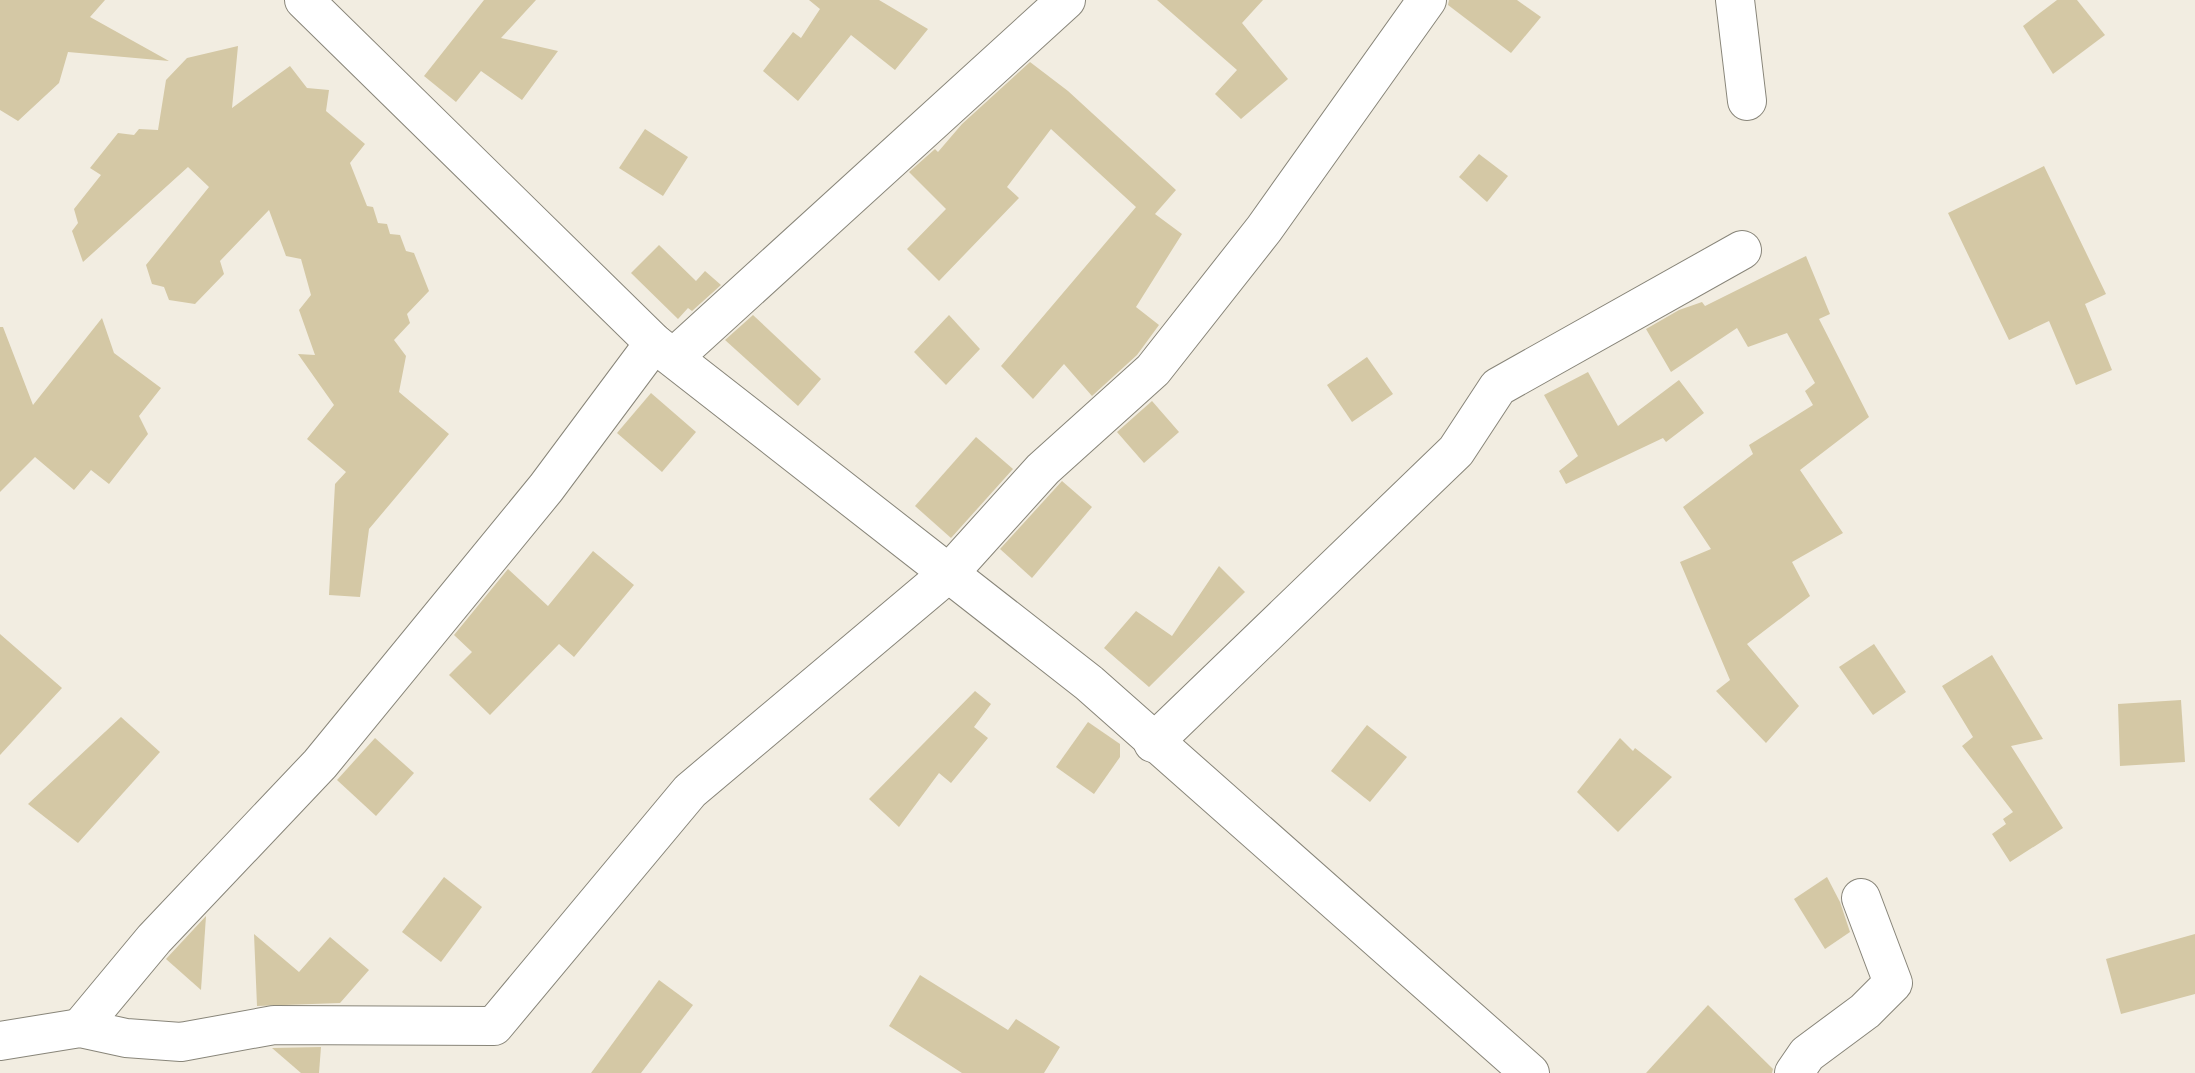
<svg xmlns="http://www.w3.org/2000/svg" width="2195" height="1073" font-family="'Open Sans',sans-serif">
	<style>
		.building { fill: #d4c8a5 }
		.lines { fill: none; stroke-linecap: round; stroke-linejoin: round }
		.minor-casing { stroke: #888579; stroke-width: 40 }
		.minor { stroke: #fff; stroke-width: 38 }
	</style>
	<rect width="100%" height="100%" fill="#f2ede1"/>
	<g class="building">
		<polygon points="0,0 105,0 90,17 169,61 68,52 59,83 18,121 0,110"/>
		<polygon points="484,0 536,0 501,38 558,51 522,100 481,71 456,102 424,76"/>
		<polygon points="809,0 879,0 928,29 895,70 851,35 798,101 763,71 793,32 801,38 820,9"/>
		<polygon points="1157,0 1263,0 1242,23 1288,79 1241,119 1215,94 1237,70"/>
		<polygon points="1449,0 1517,0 1541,17 1511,53 1448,5"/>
		<polygon points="2057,0 2077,0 2105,35 2053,74 2023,26"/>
		<polygon points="238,46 232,108 290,66 307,88 329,90 326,111 365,144 350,163 367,206 373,207 378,223 387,224 390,234 400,235 406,251 414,253 429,291 407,314 410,323 394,340 406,356 399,392 449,434 369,529 360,597 329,595 335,484 346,472 307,439 334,405 298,354 315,355 299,310 311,295 301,259 286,256 269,210 220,261 224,274 195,304 169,300 164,287 152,284 146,265 209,187 188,167 83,262 72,231 78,223 74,209 101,175 90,168 118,133 134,135 139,129 158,130 166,80 187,58"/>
		<polygon points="1030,62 1068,91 1176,190 1155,214 1182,234 1136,307 1159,325 1137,355 1092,396 1064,364 1033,399 1001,366 1136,207 1051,129 1007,187 1019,198 939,281 907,249 946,209 909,172 935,149 938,152 962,124"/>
		<polygon points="645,129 688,157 663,196 619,168"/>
		<polygon points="1479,154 1508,176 1487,202 1459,177"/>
		<polygon points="2044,166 2106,294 2085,304 2112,370 2076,385 2049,321 2009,340 1948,213"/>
		<polygon points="659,245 696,281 705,271 721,285 692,311 688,308 678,319 631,273"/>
		<polygon points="1806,256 1830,314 1819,319 1869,417 1800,470 1843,533 1792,562 1810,596 1747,644 1799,706 1766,743 1716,691 1730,680 1680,562 1711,549 1683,507 1753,454 1749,445 1813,405 1805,391 1815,383 1787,333 1748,347 1737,328 1671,372 1646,329 1679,310 1702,302 1705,306"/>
		<polygon points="753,315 821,379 798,406 725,340"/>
		<polygon points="949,315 980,349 946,385 914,352"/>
		<polygon points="102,318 114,353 161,388 139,416 148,434 109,484 91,470 74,490 35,457 0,492 0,327 3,327 33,405"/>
		<polygon points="1367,357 1393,394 1352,422 1327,385"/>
		<polygon points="1588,372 1618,426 1679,380 1704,413 1666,442 1663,438 1566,484 1559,471 1578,456 1544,395"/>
		<polygon points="651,393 696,432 662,472 617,433"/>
		<polygon points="1152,401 1179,432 1144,463 1117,432"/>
		<polygon points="976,437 1013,469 951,538 915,506"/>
		<polygon points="1062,481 1092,507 1032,578 1000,549"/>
		<polygon points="593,551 634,585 574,657 559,644 490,715 449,675 472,652 454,635 508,569 548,606"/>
		<polygon points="1219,566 1245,592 1149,687 1104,648 1136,611 1172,636"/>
		<polygon points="0,634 62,688 0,755"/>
		<polygon points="1874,644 1906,692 1873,715 1839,667"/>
		<polygon points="1992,655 2043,739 2011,746 2063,828 2010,862 1992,834 2006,824 2003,819 2013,812 1962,746 1973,737 1942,686"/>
		<polygon points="975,691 991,704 974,727 988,738 951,783 939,773 899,827 869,799"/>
		<polygon points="2181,700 2185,762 2120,766 2118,704"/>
		<polygon points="121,717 160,752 78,843 28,804"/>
		<polygon points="1088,722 1120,744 1120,757 1094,794 1056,767"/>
		<polygon points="1367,725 1407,757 1370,802 1331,771"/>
		<polygon points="375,738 414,773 376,816 337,780"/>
		<polygon points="1620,738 1633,751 1635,748 1672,777 1618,832 1577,792"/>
		<polygon points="444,877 482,907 441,962 402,932"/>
		<polygon points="1827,877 1840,902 1850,932 1825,949 1794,899"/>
		<polygon points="206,916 201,990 166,959"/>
		<polygon points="254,934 299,972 330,937 369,970 340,1003 257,1006"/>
		<polygon points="2195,934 2195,994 2121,1014 2106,959"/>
		<polygon points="920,975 1008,1030 1016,1019 1060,1047 1044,1073 962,1073 889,1026"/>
		<polygon points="659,980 693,1005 641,1073 591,1073"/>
		<polygon points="1708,1005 1773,1069 1772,1073 1646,1073"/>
		<polygon points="321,1047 319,1073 301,1073 272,1048"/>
	</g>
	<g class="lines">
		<g class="minor-casing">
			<g id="minor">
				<polyline points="304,0 654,343 1089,683 1530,1073"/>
				<polyline points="1735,0 1747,101"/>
				<polyline points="674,357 1066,0"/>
				<polyline points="1153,743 1456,451 1498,387 1742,250"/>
				<polyline points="80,1028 154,939 320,764 546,488 654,343"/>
				<polyline points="0,1041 80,1028 126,1038 181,1042 274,1025 494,1026 690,791 950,572 1043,469 1153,370 1264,229 1427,0"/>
				<polyline points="1794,1073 1807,1054 1865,1011 1893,983 1861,898"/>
			</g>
		</g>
		<use href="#minor" class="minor"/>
	</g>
</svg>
